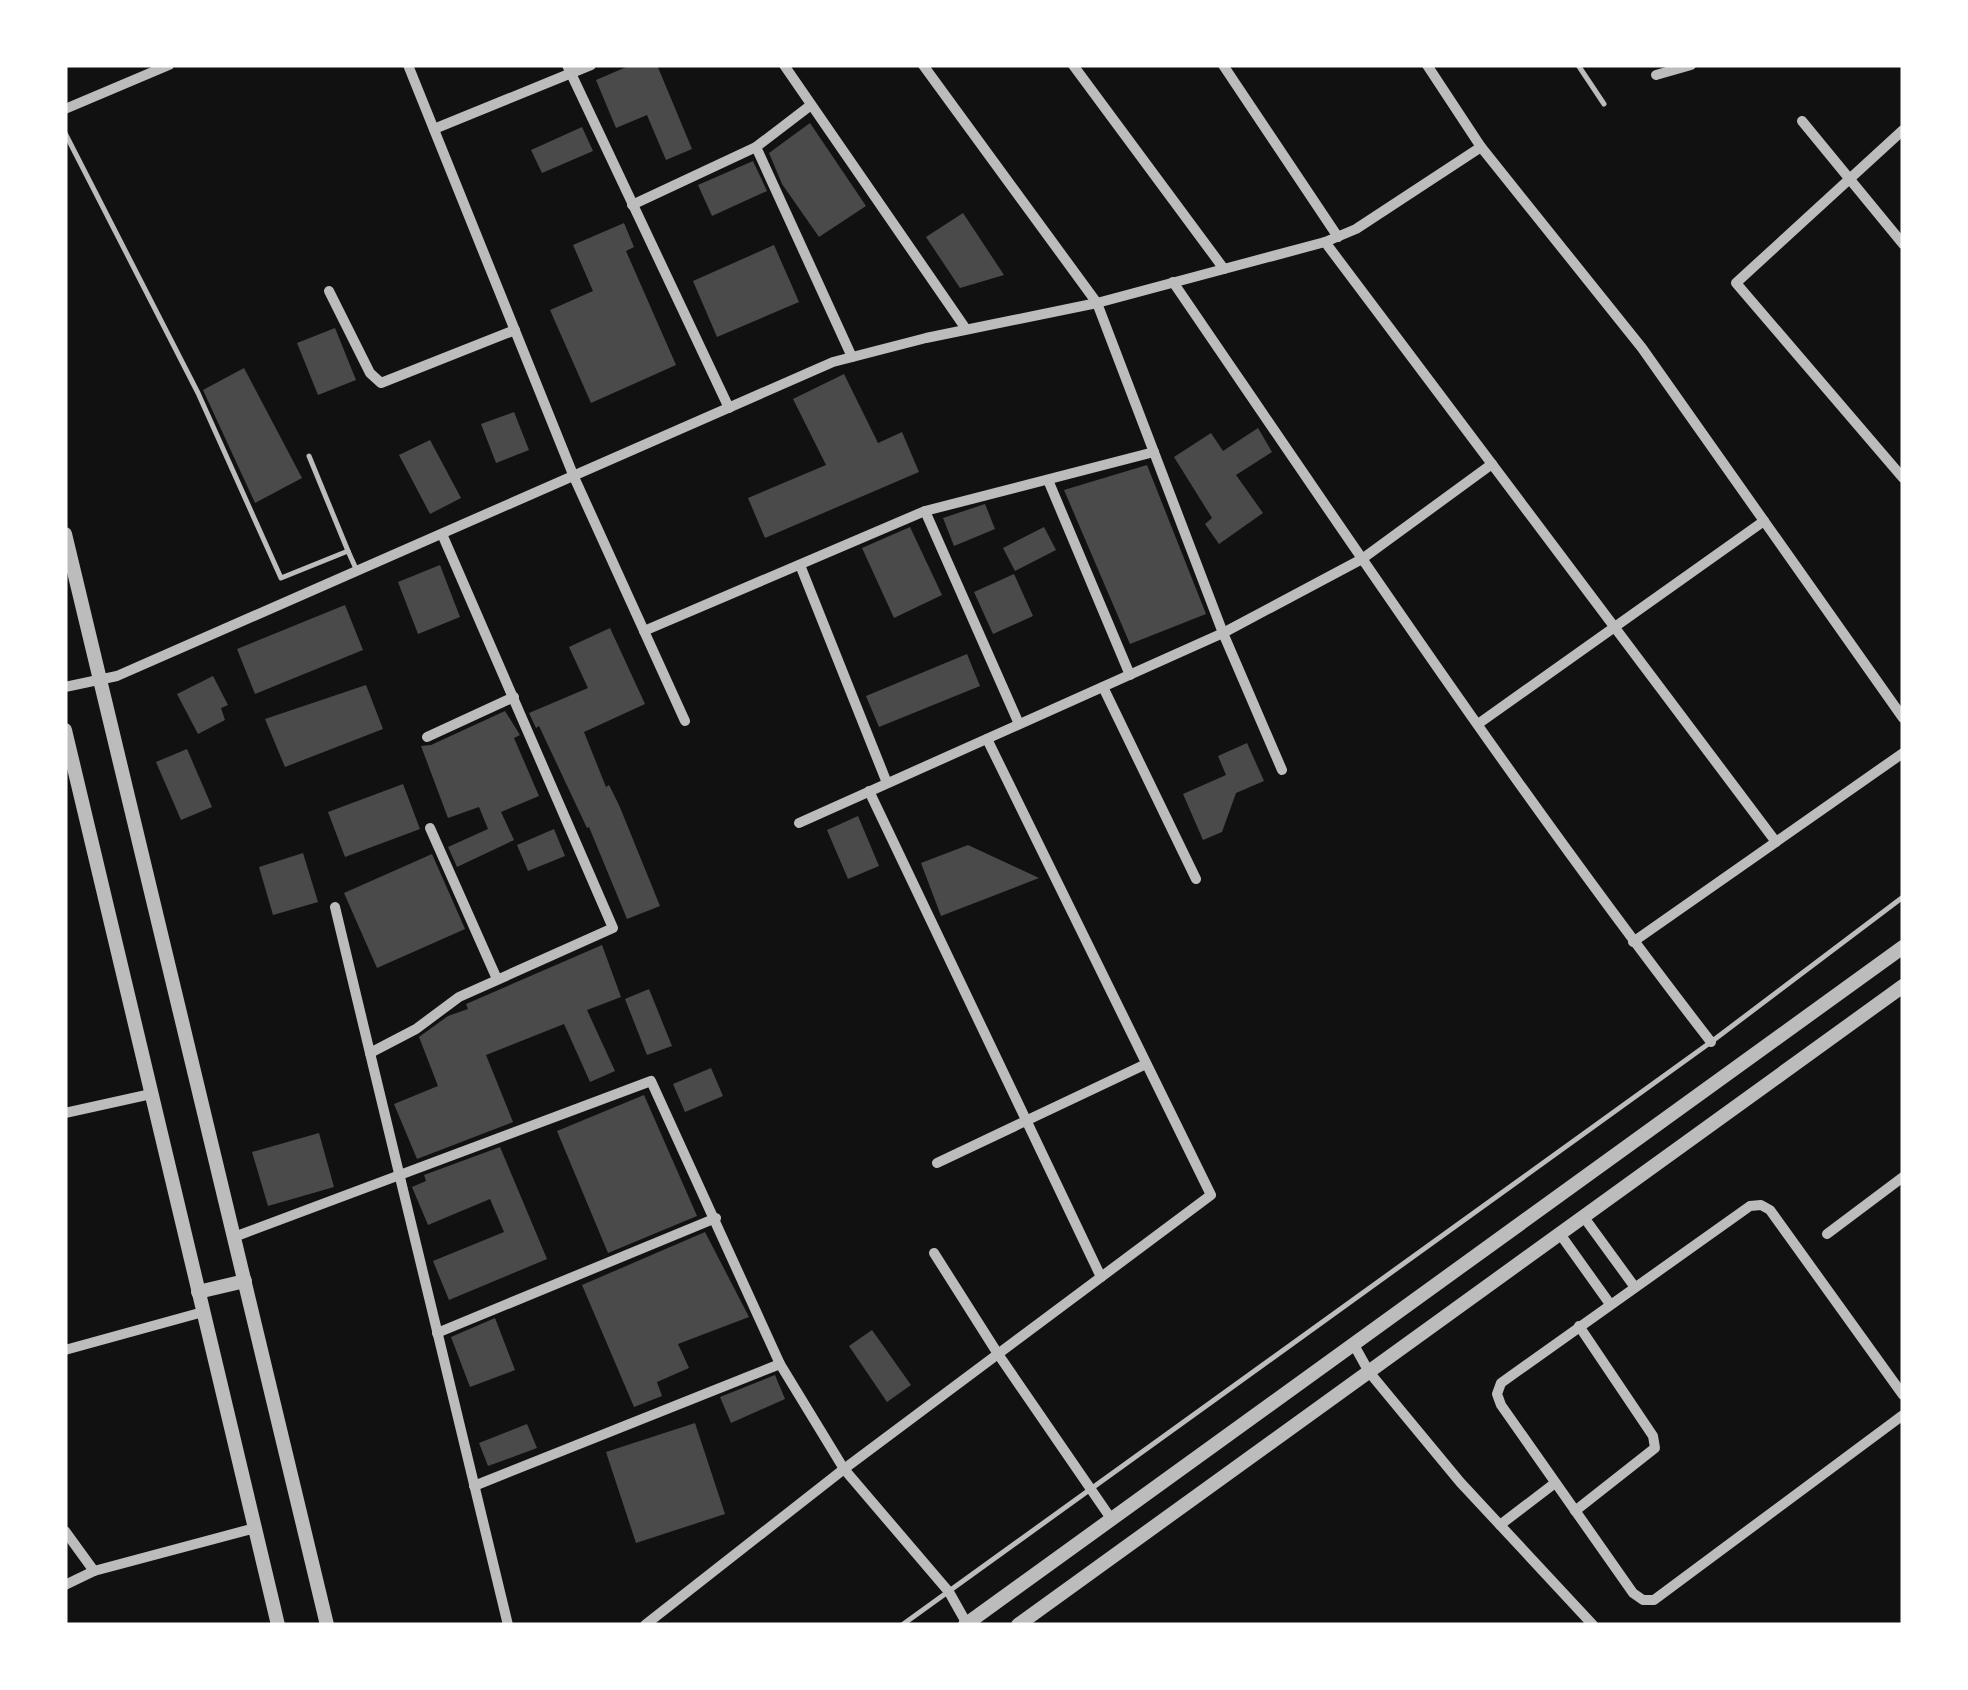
<svg xmlns="http://www.w3.org/2000/svg" width="1968" height="1690" font-family="'Libre Baskerville',serif">
	<style>
		.building { fill: #4a4a4a }
		.lines { fill: none; stroke-linecap: round; stroke-linejoin: round }
		.service { stroke: #bcbcbc; stroke-width: 5 }
		.minor { stroke: #bcbcbc; stroke-width: 10 }
		.tertiary { stroke: #bcbcbc; stroke-width: 14 }
	</style>
	<rect width="100%" height="100%" fill="#111"/>
	<g class="building">
		<polygon points="631,65 657,65 692,149 666,160 647,115 616,128 596,80"/>
		<polygon points="810,123 866,206 819,237 782,184 769,153"/>
		<polygon points="582,127 593,151 542,173 531,150"/>
		<polygon points="753,161 767,191 712,216 698,185"/>
		<polygon points="963,213 1004,275 960,288 926,237"/>
		<polygon points="624,223 634,247 626,251 676,365 591,403 550,310 593,291 573,245"/>
		<polygon points="774,245 799,302 717,337 693,281"/>
		<polygon points="335,328 356,380 318,395 297,343"/>
		<polygon points="244,368 302,478 255,503 203,390"/>
		<polygon points="844,374 878,443 902,432 919,472 765,538 748,498 826,465 793,399"/>
		<polygon points="514,412 529,450 496,463 481,424"/>
		<polygon points="1258,428 1272,452 1236,475 1263,513 1219,544 1205,524 1212,518 1174,457 1211,433 1223,451"/>
		<polygon points="430,440 461,498 430,514 399,455"/>
		<polygon points="1147,465 1206,614 1130,644 1064,490"/>
		<polygon points="985,504 995,529 954,546 943,518"/>
		<polygon points="910,527 942,595 894,618 862,548"/>
		<polygon points="1044,527 1056,550 1015,571 1003,548"/>
		<polygon points="440,565 460,617 418,634 398,582"/>
		<polygon points="1014,574 1033,616 993,634 974,592"/>
		<polygon points="345,605 363,650 255,694 237,649"/>
		<polygon points="610,628 645,704 584,732 606,787 609,785 619,805 660,906 627,919 589,827 587,828 539,726 536,728 529,713 588,688 569,647"/>
		<polygon points="967,654 980,686 879,727 866,696"/>
		<polygon points="213,676 228,705 221,708 225,720 198,734 177,694"/>
		<polygon points="366,685 383,729 285,767 265,719"/>
		<polygon points="505,711 520,735 514,738 539,796 501,812 514,840 457,867 448,847 488,829 479,807 448,818 421,746 431,745"/>
		<polygon points="1247,743 1264,781 1236,793 1222,832 1203,840 1183,794 1226,775 1218,756"/>
		<polygon points="187,749 212,807 181,820 156,762"/>
		<polygon points="403,784 420,829 345,857 328,812"/>
		<polygon points="858,816 879,866 848,879 827,830"/>
		<polygon points="554,829 565,856 528,871 517,845"/>
		<polygon points="968,845 1039,878 941,916 921,863"/>
		<polygon points="303,853 318,902 273,915 259,867"/>
		<polygon points="432,854 465,929 377,968 344,893"/>
		<polygon points="602,945 621,997 587,1010 615,1071 590,1082 564,1024 486,1055 513,1122 417,1159 394,1104 438,1086 419,1037 448,1016 468,1009 466,1004"/>
		<polygon points="649,989 672,1046 647,1055 625,999"/>
		<polygon points="711,1068 723,1096 685,1112 673,1084"/>
		<polygon points="644,1095 697,1216 608,1253 557,1131"/>
		<polygon points="319,1133 334,1187 268,1206 252,1152"/>
		<polygon points="500,1147 547,1259 449,1300 433,1261 504,1232 490,1199 428,1225 412,1187 426,1181 424,1175"/>
		<polygon points="705,1232 749,1317 678,1344 689,1368 657,1382 662,1396 634,1407 582,1285"/>
		<polygon points="495,1318 515,1370 470,1387 451,1337"/>
		<polygon points="872,1330 911,1385 887,1402 849,1346"/>
		<polygon points="775,1375 785,1399 731,1423 720,1397"/>
		<polygon points="695,1423 725,1514 636,1543 606,1452"/>
		<polygon points="527,1424 537,1448 488,1466 479,1443"/>
	</g>
	<g class="lines">
		<g class="service">
			<polyline points="1578,65 1604,104"/>
			<polyline points="65,133 198,393 281,578 348,551 309,456"/>
			<polyline points="348,551 357,571"/>
			<polyline points="902,1625 1711,1042 1903,897"/>
		</g>
		<g class="minor">
			<polyline points="408,65 574,477 685,721"/>
			<polyline points="567,65 729,408"/>
			<polyline points="784,65 966,329"/>
			<polyline points="923,65 1097,303 1223,633 1282,770"/>
			<polyline points="1073,65 1224,269"/>
			<polyline points="1223,65 1338,237"/>
			<polyline points="1656,75 1691,65"/>
			<polyline points="65,109 169,65"/>
			<polyline points="1802,121 1903,244"/>
			<polyline points="434,129 591,65"/>
			<polyline points="1903,130 1736,283 1903,478"/>
			<polyline points="756,147 852,357"/>
			<polyline points="1481,147 1642,348 1903,718"/>
			<polyline points="632,205 756,147 811,105"/>
			<polyline points="1325,242 1776,842"/>
			<path d="M1173 282C1348 538 1521 797 1711 1042"/>
			<polyline points="329,291 370,373 381,383 515,330"/>
			<polyline points="1048,480 1130,675"/>
			<polyline points="925,511 1019,724"/>
			<polyline points="442,534 613,928 459,997 416,1029 370,1053 508,1625"/>
			<polyline points="800,565 887,783"/>
			<polyline points="644,631 925,511 1154,452"/>
			<polyline points="65,687 117,676 833,362 926,338 1097,303 1325,242 1356,229 1481,147 1427,65"/>
			<polyline points="1103,687 1196,879"/>
			<polyline points="1478,724 1764,521"/>
			<polyline points="427,737 514,697"/>
			<polyline points="869,791 1101,1277"/>
			<polyline points="799,823 1223,633 1362,559 1492,464"/>
			<polyline points="430,828 497,979"/>
			<polyline points="335,907 370,1053"/>
			<polyline points="1633,942 1903,753"/>
			<polyline points="65,1113 151,1094"/>
			<polyline points="937,1163 1146,1064"/>
			<polyline points="1583,1216 1634,1286"/>
			<polyline points="1560,1234 1610,1304"/>
			<polyline points="1827,1234 1903,1177"/>
			<polyline points="234,1237 651,1081 780,1364 844,1469 949,1592 967,1624"/>
			<polyline points="934,1253 998,1354 1112,1520"/>
			<polyline points="437,1333 716,1218"/>
			<polyline points="1354,1345 1369,1372 1460,1482 1593,1625"/>
			<polyline points="65,1350 203,1312"/>
			<polyline points="1903,1395 1770,1210 1761,1205 1750,1206 1501,1383 1497,1394 1501,1405 1633,1593 1643,1600 1654,1600 1903,1415"/>
			<polyline points="474,1486 780,1364"/>
			<polyline points="1575,1511 1655,1448 1653,1436 1579,1326"/>
			<polyline points="1500,1525 1555,1483"/>
			<polyline points="65,1531 94,1571"/>
			<polyline points="65,1585 94,1571 255,1528"/>
			<polyline points="645,1625 844,1469 1211,1195 987,739"/>
		</g>
		<g class="tertiary">
			<polyline points="65,534 327,1625"/>
			<polyline points="65,730 278,1625"/>
			<polyline points="198,1292 245,1281"/>
			<polyline points="965,1625 1903,947"/>
			<polyline points="1018,1625 1903,986"/>
		</g>
	</g>
	<rect width="1968" height="1690" fill="none" stroke="#ffffff" stroke-width="135"/>
</svg>
